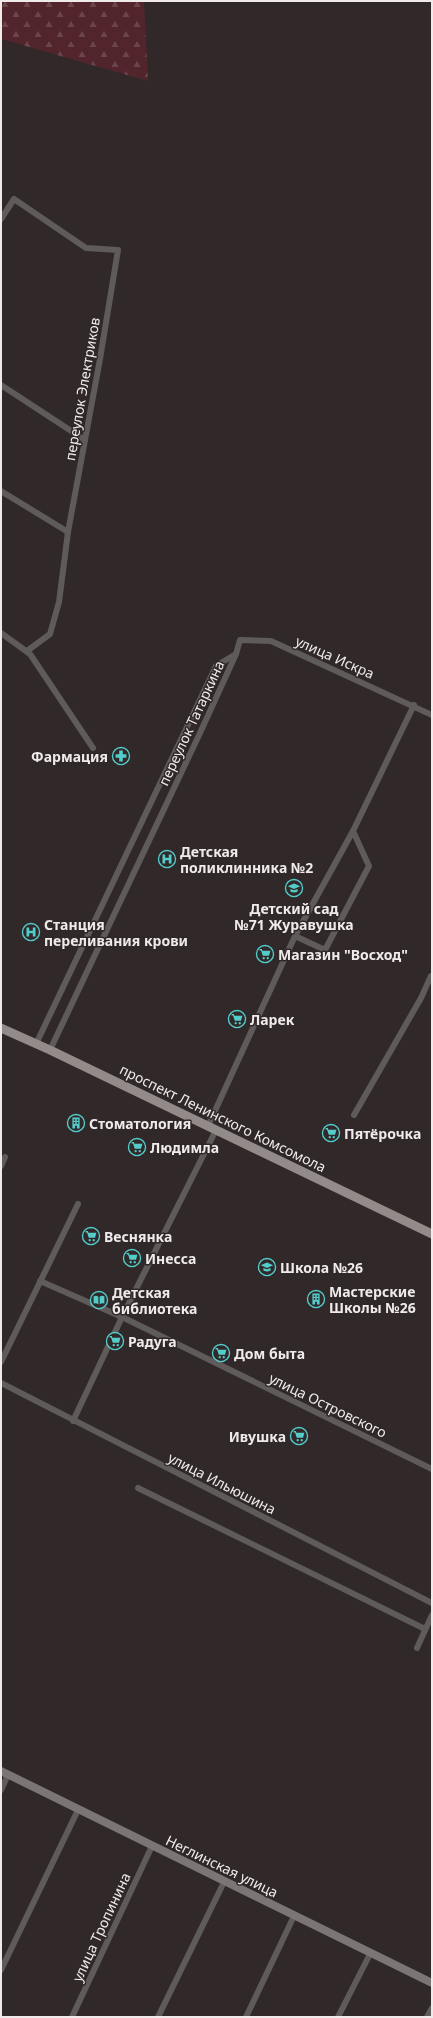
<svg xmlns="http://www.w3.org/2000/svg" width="433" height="2018" font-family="'Noto Sans',sans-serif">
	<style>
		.forest { fill: url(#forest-firs) }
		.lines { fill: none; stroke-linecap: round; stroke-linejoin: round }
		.street { stroke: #5f5b5b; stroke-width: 6 }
		.secondary { stroke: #7c7576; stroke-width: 8 }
		.primary { stroke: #938a8a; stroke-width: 9 }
		.labels { text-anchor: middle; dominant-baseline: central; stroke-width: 3; stroke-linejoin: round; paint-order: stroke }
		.street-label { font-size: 14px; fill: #f0eaeb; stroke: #302829 }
		.poi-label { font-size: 14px; font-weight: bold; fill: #f0eaeb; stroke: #302829; text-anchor: start }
	</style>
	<defs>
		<pattern id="forest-firs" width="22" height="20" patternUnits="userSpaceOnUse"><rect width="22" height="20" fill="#51252b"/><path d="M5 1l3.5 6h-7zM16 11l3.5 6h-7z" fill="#6a454a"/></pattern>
	</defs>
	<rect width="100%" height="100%" fill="#302829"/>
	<polygon class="forest" points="1,1 144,1 148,81 1,39"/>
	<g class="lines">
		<g class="street">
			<polyline points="1,219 14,199 86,248 118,250 100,359 68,532 59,602 50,634 27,651"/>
			<polyline points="1,385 85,440"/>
			<polyline points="1,491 68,532"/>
			<polyline points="1,633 30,654 93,748"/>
			<polyline points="295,936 353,831"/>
			<polyline points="36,1044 216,666 236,654"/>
			<polyline points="50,1050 200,733 236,654 240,640 271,641 432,715"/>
			<polyline points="354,1115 421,998 431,976"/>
			<polyline points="208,1126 295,936 325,950 369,866 353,831 414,705"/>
			<polyline points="1,1166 5,1157"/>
			<polyline points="40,1281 122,1317 432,1469"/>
			<polyline points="1,1362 78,1204"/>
			<polyline points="1,1383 432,1603"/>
			<polyline points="73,1421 122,1317 216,1130"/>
			<polyline points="138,1488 425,1629"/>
			<polyline points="417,1648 432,1615"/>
			<polyline points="1,1790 8,1775"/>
			<polyline points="1,1970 78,1810"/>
			<polyline points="72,2017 152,1846"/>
			<polyline points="158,2017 224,1882"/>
			<polyline points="246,2017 294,1916"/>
			<polyline points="338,2017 370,1954"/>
			<polyline points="427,2017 432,2008"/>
		</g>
		<polyline class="secondary" points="1,1771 432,1983"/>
		<polyline class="primary" points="1,1028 50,1050 432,1234"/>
	</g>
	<defs>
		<g id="pharmacy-ring" transform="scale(0.9)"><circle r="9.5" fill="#302829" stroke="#53cdca" stroke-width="1.5"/><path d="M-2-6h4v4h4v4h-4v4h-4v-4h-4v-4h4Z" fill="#53cdca"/></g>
		<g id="hospital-ring" transform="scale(0.9)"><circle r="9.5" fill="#302829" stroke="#53cdca" stroke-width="1.5"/><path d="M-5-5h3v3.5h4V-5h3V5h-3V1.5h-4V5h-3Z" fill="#53cdca"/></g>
		<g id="school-ring" transform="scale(0.9)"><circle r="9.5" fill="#302829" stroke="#53cdca" stroke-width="1.5"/><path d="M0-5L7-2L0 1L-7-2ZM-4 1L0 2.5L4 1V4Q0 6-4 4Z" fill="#53cdca"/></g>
		<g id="supermarket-ring" transform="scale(0.9)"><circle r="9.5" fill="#302829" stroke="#53cdca" stroke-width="1.5"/><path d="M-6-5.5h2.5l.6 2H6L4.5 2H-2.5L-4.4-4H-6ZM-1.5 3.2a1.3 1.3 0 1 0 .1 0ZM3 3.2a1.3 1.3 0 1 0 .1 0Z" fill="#53cdca"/></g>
		<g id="building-ring" transform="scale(0.9)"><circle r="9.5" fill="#302829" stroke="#53cdca" stroke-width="1.5"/><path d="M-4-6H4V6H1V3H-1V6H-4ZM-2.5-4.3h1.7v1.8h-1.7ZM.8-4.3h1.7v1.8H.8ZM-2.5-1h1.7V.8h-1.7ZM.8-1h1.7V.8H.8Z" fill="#53cdca"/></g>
		<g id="library-ring" transform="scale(0.9)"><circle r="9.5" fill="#302829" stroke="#53cdca" stroke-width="1.5"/><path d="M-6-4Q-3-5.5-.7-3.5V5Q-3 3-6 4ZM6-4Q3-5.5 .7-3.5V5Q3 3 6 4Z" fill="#53cdca"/></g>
	</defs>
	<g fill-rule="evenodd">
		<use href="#pharmacy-ring" x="121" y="756"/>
		<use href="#hospital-ring" x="167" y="859"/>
		<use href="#school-ring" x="294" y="888"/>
		<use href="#hospital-ring" x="31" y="932"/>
		<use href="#supermarket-ring" x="265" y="954"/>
		<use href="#supermarket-ring" x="237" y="1019"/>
		<use href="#building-ring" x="76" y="1123"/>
		<use href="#supermarket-ring" x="331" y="1133"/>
		<use href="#supermarket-ring" x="137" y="1147"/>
		<use href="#supermarket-ring" x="91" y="1236"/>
		<use href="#supermarket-ring" x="132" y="1258"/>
		<use href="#school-ring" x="267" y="1267"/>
		<use href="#building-ring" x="316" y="1299"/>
		<use href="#library-ring" x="99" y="1300"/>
		<use href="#supermarket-ring" x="115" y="1341"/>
		<use href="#supermarket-ring" x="221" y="1353"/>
		<use href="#supermarket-ring" x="299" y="1436"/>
	</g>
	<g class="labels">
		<g class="street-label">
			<text transform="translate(82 389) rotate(-80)">переулок Электриков</text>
			<text transform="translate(335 657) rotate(24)">улица Искра</text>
			<text transform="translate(191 723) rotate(-65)">переулок Татаркина</text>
			<text transform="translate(223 1118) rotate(26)">проспект Ленинского Комсомола</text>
			<text transform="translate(328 1405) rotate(26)">улица Островского</text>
			<text transform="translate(222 1483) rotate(27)">улица Ильюшина</text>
			<text transform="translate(222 1866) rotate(26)">Неглинская улица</text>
			<text transform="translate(101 1927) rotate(-65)">улица Тропинина</text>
		</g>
		<g class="poi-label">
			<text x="108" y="756" text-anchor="end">Фармация</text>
			<text x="180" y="851">Детская<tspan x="180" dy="16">поликлинника №2</tspan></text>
			<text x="294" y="908" text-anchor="middle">Детский сад<tspan x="294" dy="16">№71 Журавушка</tspan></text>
			<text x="44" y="924">Станция<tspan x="44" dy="16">переливания крови</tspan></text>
			<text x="278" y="954">Магазин "Восход"</text>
			<text x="250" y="1019">Ларек</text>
			<text x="89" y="1123">Стоматология</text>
			<text x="344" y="1133">Пятёрочка</text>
			<text x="150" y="1147">Людимла</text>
			<text x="104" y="1236">Веснянка</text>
			<text x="145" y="1258">Инесса</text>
			<text x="280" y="1267">Школа №26</text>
			<text x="329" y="1291">Мастерские<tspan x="329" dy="16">Школы №26</tspan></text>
			<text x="112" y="1292">Детская<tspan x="112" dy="16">библиотека</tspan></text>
			<text x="128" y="1341">Радуга</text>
			<text x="234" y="1353">Дом быта</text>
			<text x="286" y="1436" text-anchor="end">Ивушка</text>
		</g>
	</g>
	<rect width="433" height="2018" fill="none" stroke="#f0eaeb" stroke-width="4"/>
</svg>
